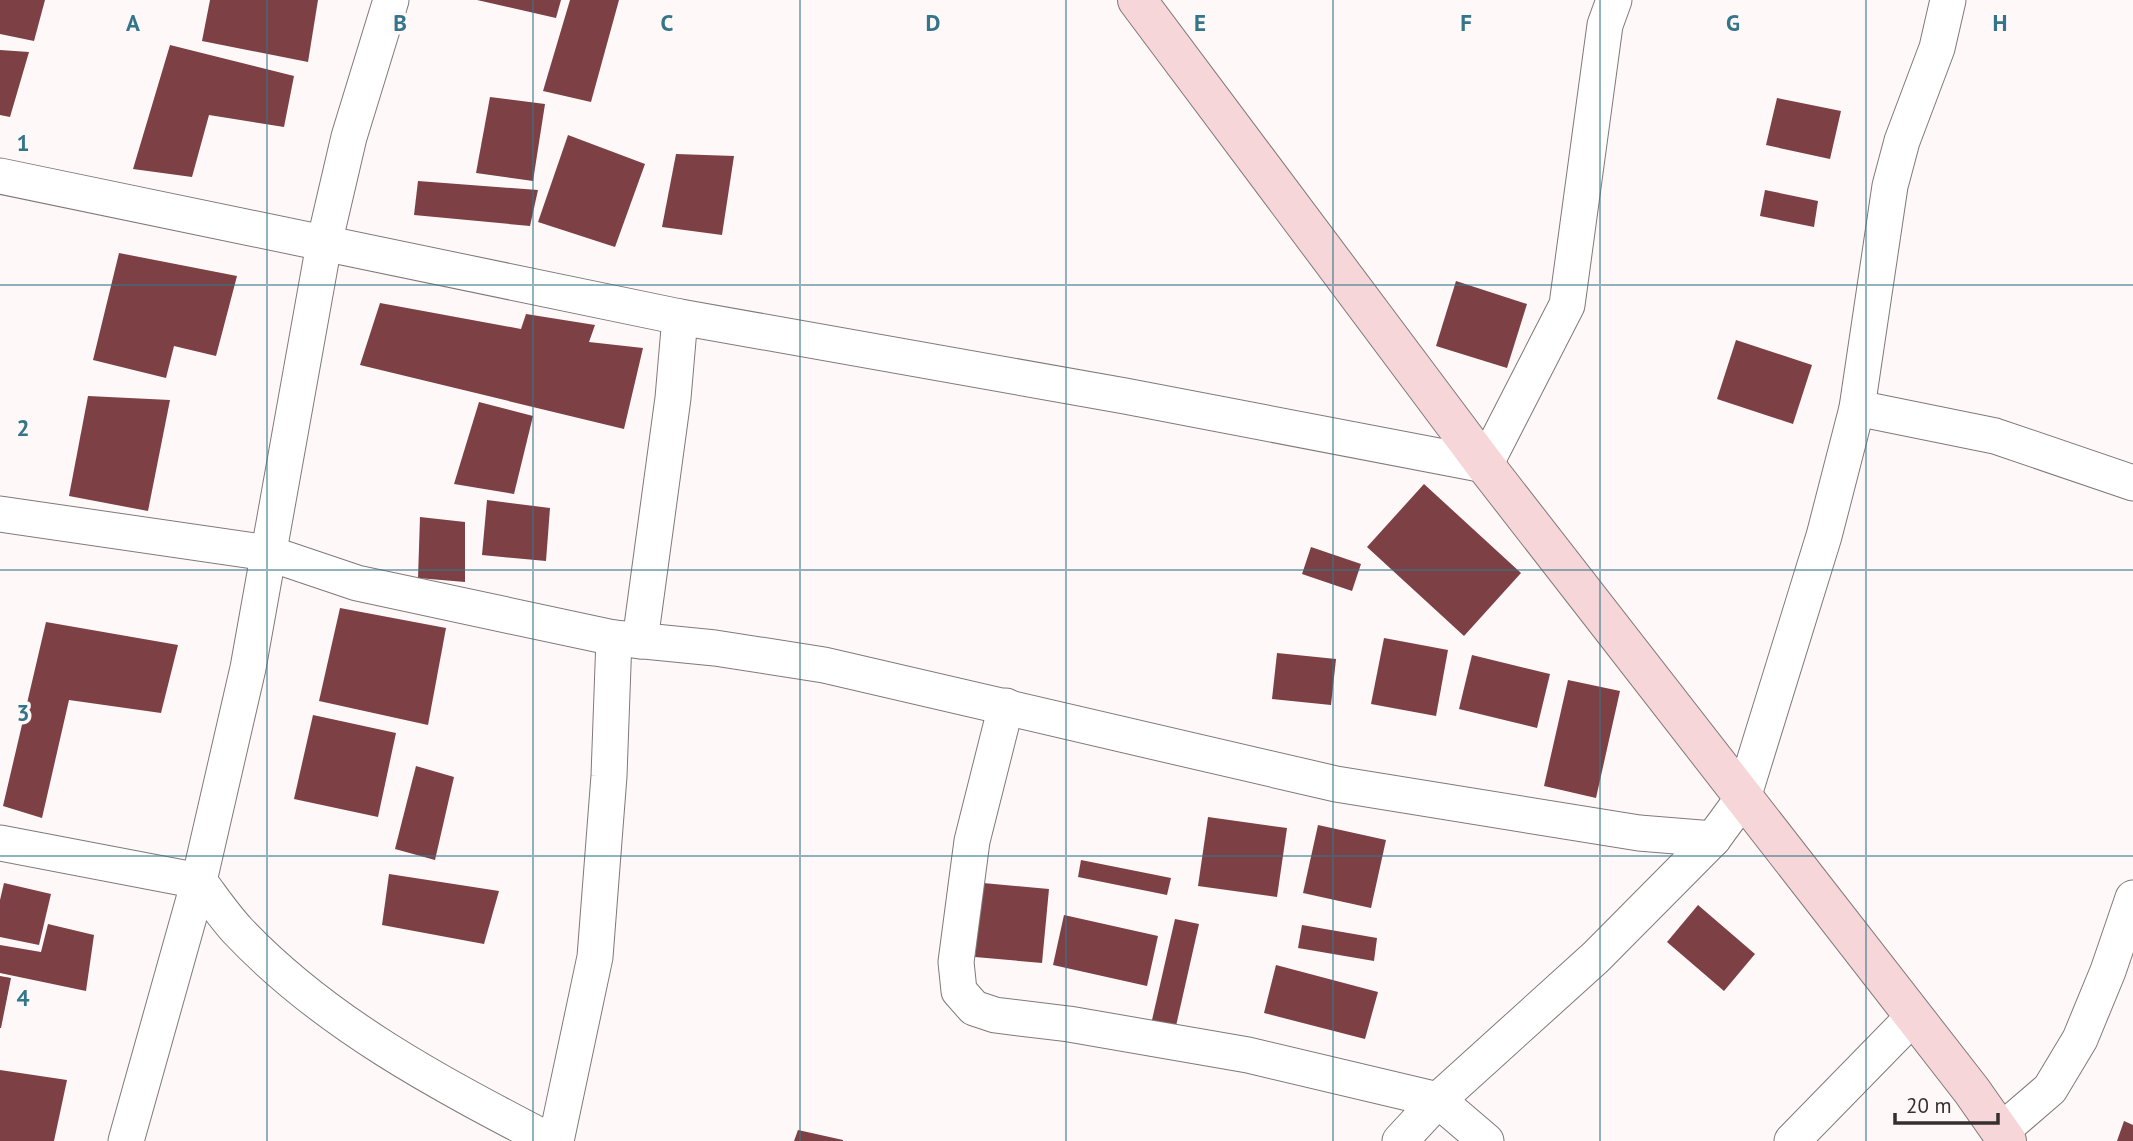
<svg xmlns="http://www.w3.org/2000/svg" width="2133" height="1141" font-family="'PT Sans',sans-serif">
	<style>
		.building { fill: #7c4045 }
		.lines { fill: none; stroke-linecap: round; stroke-linejoin: round }
		.street-casing { stroke: #817979; stroke-width: 37 }
		.secondary-casing { stroke: #817979; stroke-width: 40 }
		.street { stroke: #fff; stroke-width: 35 }
		.secondary { stroke: #f7d6d9; stroke-width: 38 }
		.grid { fill: none; stroke: #357589; stroke-width: 2; stroke-opacity: 0.55 }
		.grid-label { font-size: 23px; text-anchor: middle; font-weight: bold; fill: #357589; stroke: #fef8f8; stroke-width: 7; stroke-linejoin: round; paint-order: stroke }
	</style>
	<rect width="100%" height="100%" fill="#fef8f8"/>
	<g class="building">
		<polygon points="0,0 45,0 34,41 0,34"/>
		<polygon points="210,0 318,0 308,62 202,41"/>
		<polygon points="477,0 561,0 556,18"/>
		<polygon points="570,0 619,0 591,102 543,91"/>
		<polygon points="170,45 294,76 284,127 209,115 192,177 133,169"/>
		<polygon points="0,50 29,52 10,117 0,115"/>
		<polygon points="490,97 545,104 533,181 476,173"/>
		<polygon points="1777,98 1841,111 1830,159 1766,145"/>
		<polygon points="568,135 645,164 615,247 538,222"/>
		<polygon points="676,154 734,156 722,235 662,227"/>
		<polygon points="418,181 538,190 530,226 414,215"/>
		<polygon points="1765,190 1818,201 1814,227 1760,216"/>
		<polygon points="119,253 237,276 216,356 174,346 166,378 93,360"/>
		<polygon points="1456,281 1527,304 1507,368 1436,346"/>
		<polygon points="380,303 521,329 526,314 595,325 589,342 643,348 624,429 360,365"/>
		<polygon points="1736,340 1812,365 1793,424 1717,399"/>
		<polygon points="88,396 170,400 148,511 69,496"/>
		<polygon points="479,402 533,416 514,494 454,484"/>
		<polygon points="1424,484 1521,573 1464,636 1367,547"/>
		<polygon points="487,500 550,508 546,561 482,555"/>
		<polygon points="420,517 465,522 465,582 418,578"/>
		<polygon points="1311,547 1361,564 1352,591 1302,574"/>
		<polygon points="340,608 446,628 428,725 319,701"/>
		<polygon points="46,622 178,645 161,713 69,700 42,818 3,806"/>
		<polygon points="1384,638 1448,650 1436,716 1371,704"/>
		<polygon points="1277,653 1336,659 1331,705 1272,699"/>
		<polygon points="1472,655 1550,674 1537,728 1459,709"/>
		<polygon points="1568,680 1620,691 1596,798 1544,786"/>
		<polygon points="313,715 396,733 378,817 294,799"/>
		<polygon points="416,766 454,777 435,860 395,849"/>
		<polygon points="1208,817 1287,828 1277,897 1198,886"/>
		<polygon points="1318,825 1386,840 1371,908 1303,893"/>
		<polygon points="1081,860 1171,878 1167,895 1078,877"/>
		<polygon points="389,874 499,891 484,944 382,925"/>
		<polygon points="4,883 51,894 39,945 0,937 0,900"/>
		<polygon points="983,883 1049,889 1042,963 975,957"/>
		<polygon points="1698,905 1755,954 1724,991 1667,942"/>
		<polygon points="1064,915 1158,936 1147,986 1053,965"/>
		<polygon points="1175,919 1199,924 1176,1026 1152,1020"/>
		<polygon points="48,924 94,935 86,991 0,973 0,945 41,952"/>
		<polygon points="1302,925 1377,938 1374,961 1298,948"/>
		<polygon points="1276,965 1378,992 1365,1039 1264,1013"/>
		<polygon points="0,976 11,978 1,1028 0,1028"/>
		<polygon points="0,1070 67,1080 54,1141 0,1141"/>
		<polygon points="2124,1121 2133,1125 2133,1141 2117,1141"/>
		<polygon points="798,1130 843,1140 843,1141 794,1141"/>
	</g>
	<g class="lines">
		<g class="street-casing">
			<g id="street">
				<polyline points="0,176 680,317 1125,396 1485,465 1567,305 1605,25 1614,0"/>
				<polyline points="1857,408 1995,436 2133,483"/>
				<polyline points="0,514 268,553 357,583 614,638 715,648 824,665 1336,784 1639,833 1713,839 1743,798 1824,536 1857,408 1890,186 1902,141 1937,48 1948,0"/>
				<polyline points="640,641 673,398 680,317"/>
				<polyline points="1006,706 972,841 956,962 959,991 974,1008 995,1015 1069,1024 1248,1055 1438,1100 1486,1141"/>
				<path d="M0 843 199 881C212 898 224 916 238 931 326 1024 439 1083 550 1141"/>
				<polyline points="2000,1132 2050,1089 2080,1039 2108,971 2133,898"/>
				<polyline points="126,1141 199,881 248,668 324,244 349,137 391,0"/>
				<polyline points="556,1141 595,957 609,776 614,638"/>
				<polyline points="1400,1141 1438,1100 1596,957 1713,839"/>
				<polyline points="1792,1141 1913,1017"/>
			</g>
		</g>
		<g class="secondary-casing">
			<polyline id="secondary" points="1137,0 1485,465 1972,1091 2007,1141"/>
		</g>
		<use href="#street" class="street"/>
		<use href="#secondary" class="secondary"/>
	</g>
	<path class="grid" d="M267 0V1141M533 0V1141M800 0V1141M1066 0V1141M1333 0V1141M1600 0V1141M1866 0V1141M0 285H2133M0 570H2133M0 856H2133"/>
	<g class="grid-label">
		<text x="133" y="31">A</text>
		<text x="400" y="31">B</text>
		<text x="667" y="31">C</text>
		<text x="933" y="31">D</text>
		<text x="1200" y="31">E</text>
		<text x="1466" y="31">F</text>
		<text x="1733" y="31">G</text>
		<text x="2000" y="31">H</text>
		<text x="23" y="151">1</text>
		<text x="23" y="436">2</text>
		<text x="23" y="721">3</text>
		<text x="23" y="1006">4</text>
	</g>
	<path d="M1895 1113v10h103v-10" fill="none" stroke="#343030" stroke-width="3.5"/>
	<text x="1906" y="1113" font-size="21" fill="#343030" stroke="#fef8f8" stroke-width="5" paint-order="stroke">20 m</text>
</svg>
